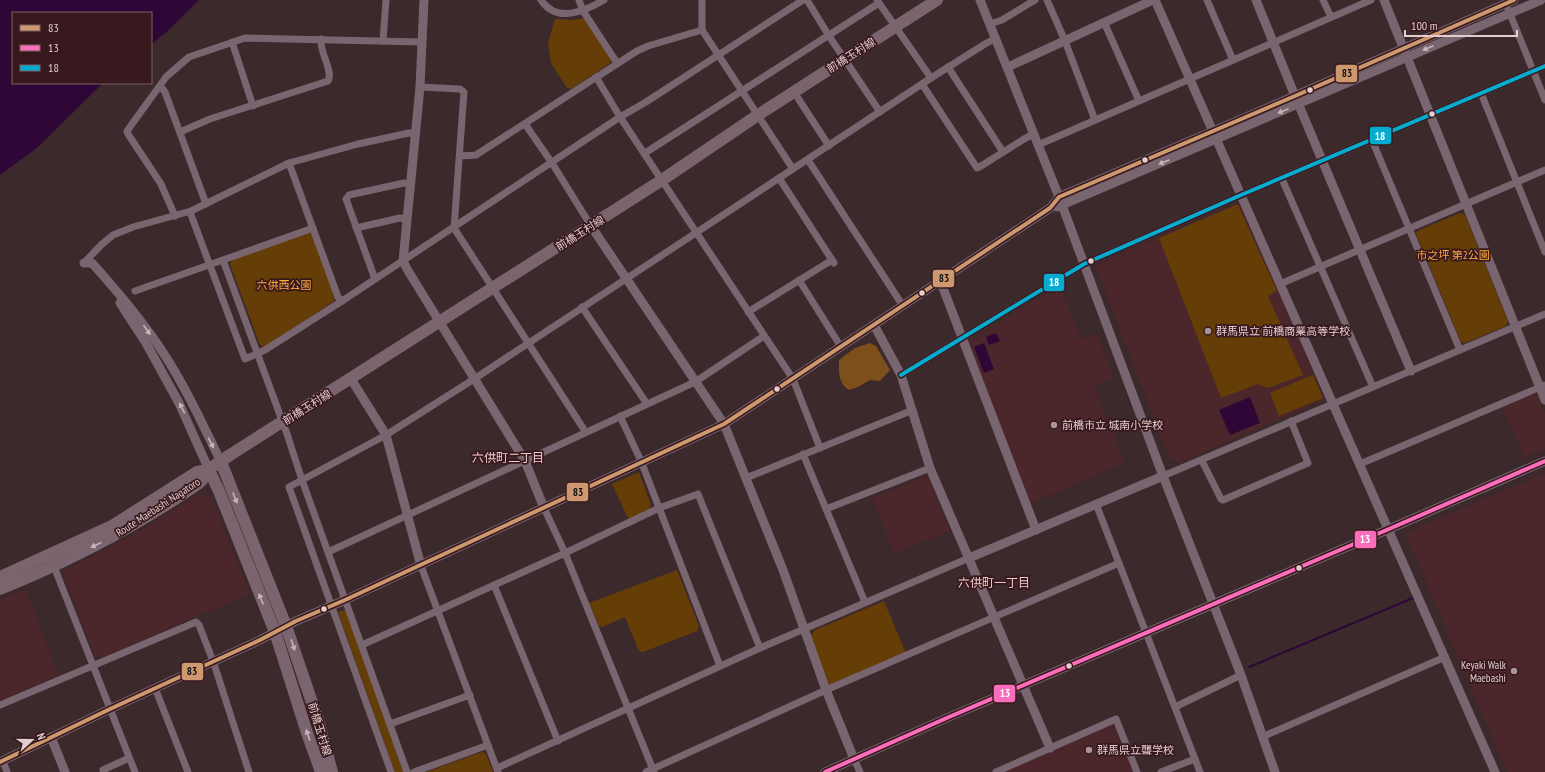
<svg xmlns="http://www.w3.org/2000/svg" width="1545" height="772" font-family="'PT Sans Narrow','Noto Sans JP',sans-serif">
<rect width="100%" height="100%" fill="#3b292c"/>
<g fill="#4b262b">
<path d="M1236,203L1241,205L1324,398L1323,401L1179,462L1170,459L1095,265Z"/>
<path d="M1060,285L1081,339L1097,333L1114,378L1094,386L1125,463L1029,504L968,345L969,341Z"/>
<path d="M1534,394L1538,396L1545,414V449L1524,458L1503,407Z"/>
<path d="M1545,473V772H1507L1407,537L1409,531Z"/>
<path d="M927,476L950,531L894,553L872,498Z"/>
<path d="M199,494L211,498L250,594L100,658L95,656L62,572L133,535Z"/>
<path d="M25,589L59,675L0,700V600Z"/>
<path d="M1112,725L1118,729L1134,772H1002Z"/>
</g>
<g fill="#653d06">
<path d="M584,18L611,60L610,63L571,89L567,88L551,63L548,42L555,19L573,20Z"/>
<path d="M1236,205H1238L1277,291L1268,296L1303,375L1268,388L1258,384L1221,398L1159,238Z"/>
<path d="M1460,213L1465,215L1508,321L1506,326L1465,343L1461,342L1416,234L1417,231Z"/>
<path d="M309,232L313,235L335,297L334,301L264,347L260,345L230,264L232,260Z"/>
<path d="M1313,375L1323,398L1279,416L1270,393Z"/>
<path d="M639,472L651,505L649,509L629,520L612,484Z"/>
<path d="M677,570L699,626L697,631L643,652L639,651L625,617L602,627L599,626L589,603Z"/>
<path d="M884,601L906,653L833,685L829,684L810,637L815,630Z"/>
<path d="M346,610L403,771V772H395L338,612Z"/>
<path d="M482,752L486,754L493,772H426Z"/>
</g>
<path fill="#7c4f1b" d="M870,343L876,346L890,370L880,381L870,380L858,387L849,390C838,383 839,372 839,360L855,348Z"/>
<g fill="#2e0737">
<path d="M0,0H199L171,28L151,45V13H13V83H103L37,148L0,175Z"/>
<path d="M996,333L1000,341L989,345L986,337Z"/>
<path d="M984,343L994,369L984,373L974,347Z"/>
<path d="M1250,397L1260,423L1230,435L1219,410Z"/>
</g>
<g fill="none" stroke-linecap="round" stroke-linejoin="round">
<path stroke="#2e0737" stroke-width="2" d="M1249,667L1413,598"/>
<g stroke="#78656f" stroke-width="7">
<path d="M541,0C557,24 585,11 604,0"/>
<path d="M579,0L583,11L617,63"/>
<path d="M807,0L829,36L880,112"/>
<path d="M877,0L931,78"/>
<path d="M1047,0L1065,41L1095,120"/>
<path d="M1207,0L1233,60"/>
<path d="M1323,0L1331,17"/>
<path d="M1508,9L1545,100"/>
<path d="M1104,22L1139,101"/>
<path d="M990,24L1002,20L1035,0"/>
<path d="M702,30L793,169"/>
<path d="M383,41L386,0"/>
<path d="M232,42L253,106"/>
<path d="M948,67L1003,152"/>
<path d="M596,77L620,117L793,379L820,448"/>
<path d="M922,84L977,168L981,166L1024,139L1034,134"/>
<path d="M161,87L165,92L206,204"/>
<path d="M420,87L460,89L464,92L454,228L583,428"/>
<path d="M794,92L829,146"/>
<path d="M1481,93L1545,252"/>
<path d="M525,124L552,163L591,226"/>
<path d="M180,132L210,119L328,81C334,72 319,51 321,39"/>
<path d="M1372,140L1460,350"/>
<path d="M1038,145L1371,0"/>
<path d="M645,153L879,3"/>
<path d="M460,156L476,155L637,51L648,46L702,30V0"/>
<path d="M808,160L903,306"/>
<path d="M289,163L338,297L342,301"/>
<path d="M779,178L834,263"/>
<path d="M1282,179L1373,387"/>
<path d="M190,212L245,359L265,350L342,301L620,117L646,102L803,0"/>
<path d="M175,216L161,184L128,134L127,131L166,77L189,57L245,38L422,42"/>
<path d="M313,228L223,260L287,434L302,480L407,772"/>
<path d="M356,228L400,218L406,219"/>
<path d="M84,263L101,245L113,235L133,227L191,211L289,163L358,144L409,133L415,134"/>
<path d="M375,279L346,199L349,195L404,183L410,184"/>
<path d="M799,280L841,347"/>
<path d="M1280,284L1545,170"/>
<path d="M135,291L223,260"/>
<path d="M582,307L647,404"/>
<path d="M748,312L832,260"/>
<path d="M901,375L1084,264L1241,195L1545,66"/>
<path d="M620,416L641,461L720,666"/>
<path d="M803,454L865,602"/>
<path d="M1202,461L1221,499L1223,500L1308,463L1291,421"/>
<path d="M1360,464L1545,385"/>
<path d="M1163,476L1545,314"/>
<path d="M746,478L913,410"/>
<path d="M1096,504L1200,772"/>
<path d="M544,508L565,553L654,772"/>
<path d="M826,509L930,468"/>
<path d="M328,552L695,382L764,336"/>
<path d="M53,564L135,772"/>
<path d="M421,566L498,772"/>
<path d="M494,585L558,741"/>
<path d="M362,645L565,553L659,508L698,494L760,648"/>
<path d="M155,688L188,772"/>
<path d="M0,705L196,622L199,625L213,661L249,772"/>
<path d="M1175,707L1241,675"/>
<path d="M390,724L470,695"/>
<path d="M1262,737L1445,657"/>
<path d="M854,759L860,772"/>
<path d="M3,761L7,772"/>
<path d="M497,768L760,648L969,558"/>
<path d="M104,772L103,770L129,758"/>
<path d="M391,772L289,487L386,435L474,379L931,78L985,44L996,38"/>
<path d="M414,772L488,745"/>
<path d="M646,772L826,690L1119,563"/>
<path d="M996,772L1116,719L1137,772"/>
<path d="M1161,772L1195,759"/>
</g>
<g stroke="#78656f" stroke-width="9">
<path d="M424,0L420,87L403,261L407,269L525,461L544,508"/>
<path d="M980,0L1059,197L1163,476L1241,675L1275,772"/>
<path d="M1155,0L1495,772"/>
<path d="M1256,0L1295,96L1411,371"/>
<path d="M1384,0L1545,400"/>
<path d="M1008,67L1153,0"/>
<path d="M1057,207L1541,0"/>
<path d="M591,226L724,424L783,570L826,690L854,759"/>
<path d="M84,263H92C118,292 143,321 164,354C186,388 203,425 221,462"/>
<path d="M939,282L943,288L1036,530"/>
<path d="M120,303L146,343L179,403L209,470"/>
<path d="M874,325L901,375L930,468L1050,748"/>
<path d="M351,379L386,435L421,566"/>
<path d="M969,558L1163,476"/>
<path d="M51,737L65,772"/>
<path d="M0,762L110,709L260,640L296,621L345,600L724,424L1050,208L1059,197L1295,96L1514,0"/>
<path d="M825,772L949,717L1389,529L1545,461"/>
</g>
<g stroke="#7c646f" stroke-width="12">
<path d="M221,462L286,626L319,723L332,772"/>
<path d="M209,470L219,491L275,632L307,733L321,772"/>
<path d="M0,577L112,526L197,472L209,470"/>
<path d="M0,589C69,561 137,526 199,483C203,480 205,475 208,471C213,465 223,460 230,455L662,180L758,115L937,0"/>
</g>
<g stroke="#37181c" stroke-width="7">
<path id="bus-1" d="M0,762L110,709L260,640L296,621L345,600L724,424L1050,208L1059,197L1295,96L1514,0"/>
</g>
<g stroke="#37181c" stroke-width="7">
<path id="bus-2" d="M825,772L949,717L1389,529L1545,461"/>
</g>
<g stroke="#37181c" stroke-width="7">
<path id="bus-3" d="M901,375L1084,264L1241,195L1545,66"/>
</g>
<use href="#bus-1" stroke="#cd976f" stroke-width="4"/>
<use href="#bus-2" stroke="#fb6dba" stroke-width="4"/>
<use href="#bus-3" stroke="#06acd0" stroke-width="4"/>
</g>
<defs><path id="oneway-solid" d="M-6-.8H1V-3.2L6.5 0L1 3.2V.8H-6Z"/></defs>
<g fill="#c8b3b7">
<use href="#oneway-solid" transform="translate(1428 48) rotate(157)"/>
<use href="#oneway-solid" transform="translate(1283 111) rotate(157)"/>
<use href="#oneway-solid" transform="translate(1164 162) rotate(157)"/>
<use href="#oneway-solid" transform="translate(147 330) rotate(54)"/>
<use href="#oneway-solid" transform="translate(182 408) rotate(-117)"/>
<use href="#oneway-solid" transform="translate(211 443) rotate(63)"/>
</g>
<g fill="#c9b3b7">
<use href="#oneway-solid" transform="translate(235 498) rotate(68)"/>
<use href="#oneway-solid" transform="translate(96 545) rotate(154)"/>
<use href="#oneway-solid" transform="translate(261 599) rotate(-112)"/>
<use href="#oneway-solid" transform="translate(293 645) rotate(72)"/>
<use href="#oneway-solid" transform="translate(308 735) rotate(-109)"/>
</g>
<g fill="#e3cdcf" stroke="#37181c" stroke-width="1.5">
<circle cx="1310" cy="90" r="3.5"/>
<circle cx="1432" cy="114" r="3.5"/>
<circle cx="1145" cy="160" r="3.5"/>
<circle cx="1091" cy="261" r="3.5"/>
<circle cx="922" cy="293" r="3.5"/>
<circle cx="777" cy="389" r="3.5"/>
<circle cx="1299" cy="568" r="3.5"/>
<circle cx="324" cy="609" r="3.5"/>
<circle cx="1069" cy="666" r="3.5"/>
</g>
<g fill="#a89496" stroke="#37181c" stroke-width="1.5">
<circle cx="1208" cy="331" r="4"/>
<circle cx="1054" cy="425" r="4"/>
<circle cx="1514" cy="671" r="4"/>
<circle cx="1089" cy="750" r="4"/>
</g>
<g text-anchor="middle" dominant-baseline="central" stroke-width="3.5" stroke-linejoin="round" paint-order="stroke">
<g font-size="11" fill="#e3cdcf" stroke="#37181c">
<text transform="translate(851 55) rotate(-32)">前橋玉村線</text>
<text transform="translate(580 233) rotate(-32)">前橋玉村線</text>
<text transform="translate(307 407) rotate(-32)">前橋玉村線</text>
<text transform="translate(158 507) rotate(-33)">Route Maebashi Nagatoro</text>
<text transform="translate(320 729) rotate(73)">前橋玉村線</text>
</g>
<g font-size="11" fill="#ffa942" stroke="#37181c">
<text x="1453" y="255">市之坪 第2公園</text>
<text x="284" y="285">六供西公園</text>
</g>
<g font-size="11" fill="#e3cdcf" stroke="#37181c" text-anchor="start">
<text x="1216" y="331">群馬県立 前橋商業高等学校</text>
<text x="1062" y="425">前橋市立 城南小学校</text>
<text x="1506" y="665" text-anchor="end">Keyaki Walk<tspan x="1506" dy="13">Maebashi</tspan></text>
<text x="1097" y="750">群馬県立聾学校</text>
</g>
<g font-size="12" fill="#f4cacd" stroke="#37181c">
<text x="508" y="457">六供町二丁目</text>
<text x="994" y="582">六供町一丁目</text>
</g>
</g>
<g stroke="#37181c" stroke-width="1.5">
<rect x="1335" y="64" width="23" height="19" rx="4" fill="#cd976f"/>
<rect x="1369" y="126" width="23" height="19" rx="4" fill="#06acd0"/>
<rect x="932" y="269" width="23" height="19" rx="4" fill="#cd976f"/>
<rect x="1043" y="273" width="22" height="19" rx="4" fill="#06acd0"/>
<rect x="566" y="482" width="23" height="20" rx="4" fill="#cd976f"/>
<rect x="1354" y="530" width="23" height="19" rx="4" fill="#fb6dba"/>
<rect x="181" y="662" width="23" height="19" rx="4" fill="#cd976f"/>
<rect x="993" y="684" width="23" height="19" rx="4" fill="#fb6dba"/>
</g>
<g font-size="11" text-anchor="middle" font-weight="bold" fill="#fff">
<text x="1380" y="140">18</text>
<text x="1054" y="286">18</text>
<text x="1365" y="543">13</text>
<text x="1005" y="697">13</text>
</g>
<g font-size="11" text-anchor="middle" font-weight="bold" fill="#111">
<text x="1347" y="77">83</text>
<text x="944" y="282">83</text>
<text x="578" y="496">83</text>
<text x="192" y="675">83</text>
</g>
<rect x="12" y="12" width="140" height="72" fill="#37181c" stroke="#7c6064"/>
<rect x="20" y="25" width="20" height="6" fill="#cd976f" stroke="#7c6064"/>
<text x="48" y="32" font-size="12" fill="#e3cdcf">83</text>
<rect x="20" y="45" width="20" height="6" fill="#fb6dba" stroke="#7c6064"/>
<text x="48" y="52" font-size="12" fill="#e3cdcf">13</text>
<rect x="20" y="65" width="20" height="6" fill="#06acd0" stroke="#7c6064"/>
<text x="48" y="72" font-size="12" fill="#e3cdcf">18</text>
<g transform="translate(32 740) rotate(69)" stroke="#37181c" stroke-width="3" paint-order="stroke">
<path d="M0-3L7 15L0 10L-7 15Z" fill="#e3cdcf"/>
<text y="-6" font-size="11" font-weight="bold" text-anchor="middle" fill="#e3cdcf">N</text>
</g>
<path d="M1405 30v6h112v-6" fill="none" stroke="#e3cdcf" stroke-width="2"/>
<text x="1411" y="30" font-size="12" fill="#e3cdcf" stroke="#37181c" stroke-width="3" paint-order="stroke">100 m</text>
</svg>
